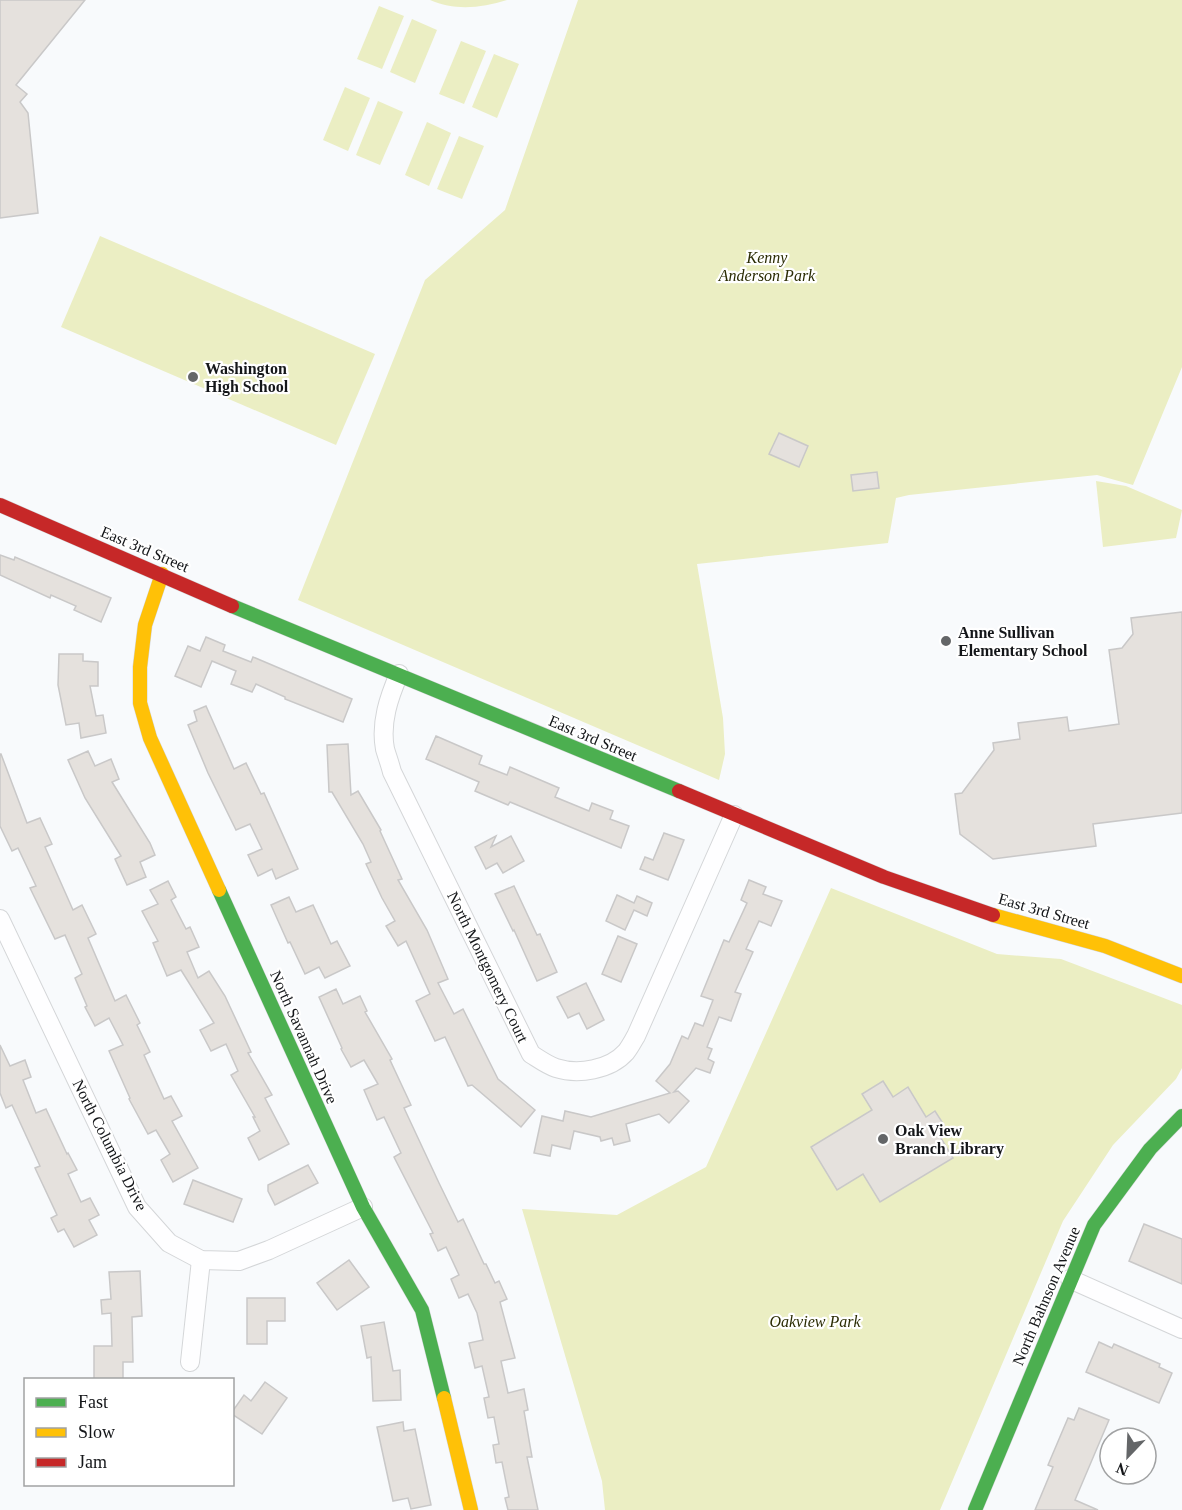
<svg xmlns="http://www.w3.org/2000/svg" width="1182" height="1510" font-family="Georgia,serif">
<rect width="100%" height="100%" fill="#f8fafc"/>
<g fill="#ebeec3">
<path d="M430,0H507C481,8 455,11 430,0Z"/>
<path d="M578,0H1182V367L1133,485L1097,475L909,495L896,498L888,543L697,564L723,718L725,754L719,780L298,600L425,280L505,210Z"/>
<path d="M379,6L404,16L382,69L357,59Z"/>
<path d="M412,19L437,30L415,83L390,72Z"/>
<path d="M461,41L486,51L464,104L439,94Z"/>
<path d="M494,54L519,64L497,118L472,107Z"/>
<path d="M345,87L370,98L348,151L323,140Z"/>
<path d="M378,101L403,112L380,165L356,155Z"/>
<path d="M427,122L451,133L429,186L405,175Z"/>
<path d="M459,136L484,146L462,199L437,189Z"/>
<path d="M100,236L375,354L336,445L61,327Z"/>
<path d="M1096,481L1126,486L1182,510L1176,538L1103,547Z"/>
<path d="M831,888L997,954L1061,959L1182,1005V1068L1176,1079L1113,1145L1063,1221L940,1510H605L602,1481L522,1209L617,1215L706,1167Z"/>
</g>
<g fill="#e5e1dd" stroke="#c9c8c8" stroke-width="1.5">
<path d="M0,0H85L16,85L27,94L20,102L28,113L38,213L0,218Z"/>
<path d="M779,433L808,446L799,467L769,454Z"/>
<path d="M877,472L879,488L853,491L851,475Z"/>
<path d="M0,555L14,560L15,557L111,598L101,622L74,610L76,606L51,595L50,598L0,575Z"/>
<path d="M1182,612V813L1093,824L1096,846L993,859L960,834L955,794L962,793L994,750L993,743L1020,739L1018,723L1067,717L1069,731L1119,724L1109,650L1122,648L1133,634L1131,618Z"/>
<path d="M206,637L225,645L223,651L251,662L253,657L352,699L343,722L285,699V697L256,684L252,692L231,684L236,671L212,661L201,687L175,676L188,646L200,651Z"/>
<path d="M59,654H83V661L98,662V686H90L96,716L103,715L106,733L81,738L79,723L66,725L58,685Z"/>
<path d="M206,706L234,769L246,763L261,794L264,793L298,869L276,879L272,869L258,876L248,855L262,849L250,824L236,830L208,773L188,725L197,721L194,711Z"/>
<path d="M436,736L482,756L479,764L507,775L510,767L559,788L555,797L589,811L592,803L613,811L610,819L629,826L621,848L510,802L508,805L475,791L479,782L426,759Z"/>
<path d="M348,744L351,795L358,791L381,830L380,831L402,879L398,880L427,930L448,979L438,983L454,1014L463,1009L498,1079L535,1110L521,1127L472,1085L468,1086L445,1037L435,1041L416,1001L430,994L406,941L398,946L386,926L395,921L382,898L366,864L371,862L363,844L332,792H329L327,745Z"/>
<path d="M88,751L95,766L111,759L119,779L112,782L150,843L155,855L140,862L146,877L127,885L115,859L121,856L85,798L68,760Z"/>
<path d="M0,754H1L27,823L40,818L52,844L45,847L73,910L82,905L96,934L88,938L115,1001L126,995L140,1023L137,1025L150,1052L144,1055L164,1099L171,1096L182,1116L172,1121L198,1168L173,1182L161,1160L170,1154L156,1130L148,1134L129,1099L130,1098L109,1051L123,1045L109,1018L95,1026L85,1007L87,1006L75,978L82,974L65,935L55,939L30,888L36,886L18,848L12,851L0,826Z"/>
<path d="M664,833L684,840L668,880L640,869L645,857L653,860Z"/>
<path d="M496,836L491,847L511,836L524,861L503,873L497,863L486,869L475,847Z"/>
<path d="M749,880L766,887L763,894L782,901L771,926L759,921L746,949L753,952L735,992L741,994L731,1021L719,1017L707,1047L712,1049L708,1059L714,1062L710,1073L696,1068L674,1092L678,1091L689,1101L669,1123L659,1114L626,1124L630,1141L614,1145L612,1138L601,1141L600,1137L574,1131L570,1149L552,1145L550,1156L534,1153L542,1116L563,1121L565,1111L591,1117L670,1093L656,1081L670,1064L682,1036L688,1039L695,1023L703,1026L713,1000L701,996L724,940L729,942L747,903L741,900Z"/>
<path d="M168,881L176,897L171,900L186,929L190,927L199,947L187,952L198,978L209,971L225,996L251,1052L248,1053L272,1095L265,1098L289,1144L259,1160L248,1138L260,1131L253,1117H255L231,1075L238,1071L226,1044L211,1051L200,1030L214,1023L181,970L167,976L153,943L158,941L142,911L158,904L150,890Z"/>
<path d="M514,886L537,935L540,934L557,972L537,981L514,930L513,931L495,894Z"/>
<path d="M617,895L634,903L637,896L652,903L647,916L634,910L625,930L606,921Z"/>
<path d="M289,897L296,912L313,905L331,944L337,941L350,966L325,978L319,967L305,974L290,942L288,943L271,905Z"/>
<path d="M618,936L637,944L621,982L602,974Z"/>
<path d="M586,983L604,1020L587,1029L579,1013L568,1018L557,997Z"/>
<path d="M336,989L343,1004L360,996L367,1011L365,1012L392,1059L390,1060L411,1105L404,1108L439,1183L458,1222L463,1219L484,1264H486L495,1283L499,1281L507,1299L500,1302L515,1358L501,1361L508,1393L524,1389L528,1410L524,1411L532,1457H527L538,1510H508L505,1498L509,1497L502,1462L496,1463L493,1445L499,1444L494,1417L488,1418L484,1398L489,1397L482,1366L475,1368L469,1343L483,1340L477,1313L468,1294L459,1298L451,1279L459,1275L446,1247L438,1251L430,1234L433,1233L394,1157L401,1153L384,1117L377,1120L364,1090L378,1084L364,1060L351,1067L341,1049L342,1048L319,997Z"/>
<path d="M0,1045L10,1066L25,1060L31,1077L23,1080L36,1113L46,1109L67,1154L68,1153L77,1170L68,1174L81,1202L90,1198L99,1215L89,1220L97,1235L74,1247L64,1229L58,1232L51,1218L57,1215L35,1168L40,1166L12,1105L6,1108L0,1093Z"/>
<path d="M883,1081L893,1097L908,1087L926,1117L935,1111L944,1125L936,1130L953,1158L880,1202L863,1174L837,1190L811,1147L872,1110L862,1094Z"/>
<path d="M308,1165L318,1183L275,1205L268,1191V1185Z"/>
<path d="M193,1180L242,1199L233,1222L184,1204Z"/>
<path d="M1144,1224L1182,1239V1284L1129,1261Z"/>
<path d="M349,1260L369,1287L337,1310L317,1283Z"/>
<path d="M140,1271L142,1316L132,1317L133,1362H123V1380H94V1346H112L111,1313L102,1314L101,1300L111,1299L109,1272Z"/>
<path d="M247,1298H285V1321H267V1344H247Z"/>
<path d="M384,1322L393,1371L400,1370L401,1400L373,1401L371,1357L367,1358L361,1326Z"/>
<path d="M1099,1342L1112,1348L1114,1344L1160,1364L1159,1367L1172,1373L1159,1403L1086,1372Z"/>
<path d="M265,1382L287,1398L262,1434L232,1414V1412L244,1395L251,1401Z"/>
<path d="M1079,1408L1109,1420L1075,1500L1098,1510H1035L1053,1467L1048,1465L1068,1418L1074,1420Z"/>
<path d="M403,1422L404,1431L415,1429L431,1505L411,1509L408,1498L393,1501L377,1427Z"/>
</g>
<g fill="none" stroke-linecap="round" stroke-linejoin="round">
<g stroke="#d4d6d8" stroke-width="20">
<g id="street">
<path d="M399,674C389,697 380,723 385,749C387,756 390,764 392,772L531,1054C539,1059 547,1065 556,1068C578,1075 610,1070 626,1052C630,1047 633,1041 636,1036L734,815"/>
<path d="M0,919L137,1207L169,1243L201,1260L239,1261L269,1250L363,1207"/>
<path d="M1070,1279L1182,1329"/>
<path d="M190,1362L201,1260"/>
</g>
</g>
<g stroke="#d4d6d8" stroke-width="15">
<g id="fast">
<path d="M232,606L679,791"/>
<path d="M219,890L363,1207L422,1310L444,1398"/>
<path d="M975,1510L1094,1225L1150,1149L1182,1116"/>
</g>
</g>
<g stroke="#d4d6d8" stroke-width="15">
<g id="slow">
<path d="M162,574L145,625L140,667V703L150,738L219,890"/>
<path d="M993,915L1105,946L1182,976"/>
<path d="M444,1398L471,1510"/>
</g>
</g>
<g stroke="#d4d6d8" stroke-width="15">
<g id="jam">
<path d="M0,505L232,606"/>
<path d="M679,791L884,877L993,915"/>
</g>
</g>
<use href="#street" stroke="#fefeff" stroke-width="18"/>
<use href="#fast" stroke="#4caf50" stroke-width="14"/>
<use href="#slow" stroke="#ffc107" stroke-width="14"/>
<use href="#jam" stroke="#c62828" stroke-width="14"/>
</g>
<g fill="#646668" stroke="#fff" stroke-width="2">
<circle cx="193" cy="377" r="6"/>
<circle cx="946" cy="641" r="6"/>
<circle cx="883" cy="1139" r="6"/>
</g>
<g text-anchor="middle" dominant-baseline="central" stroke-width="4.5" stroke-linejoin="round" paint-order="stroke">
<g font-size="16" font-style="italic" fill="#2b2c04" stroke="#fff">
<text x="767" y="257">Kenny<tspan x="767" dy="18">Anderson Park</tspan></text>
<text x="815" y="1321">Oakview Park</text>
</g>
<g font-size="16" font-weight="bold" fill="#141619" stroke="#fff" text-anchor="start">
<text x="205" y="368">Washington<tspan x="205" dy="18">High School</tspan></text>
<text x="958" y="632">Anne Sullivan<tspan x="958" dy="18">Elementary School</tspan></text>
<text x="895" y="1130">Oak View<tspan x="895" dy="18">Branch Library</tspan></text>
</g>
<g font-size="16" fill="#141619" stroke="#fff">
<text transform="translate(145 549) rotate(23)">East 3rd Street</text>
<text transform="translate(593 738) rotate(23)">East 3rd Street</text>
<text transform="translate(1044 911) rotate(16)">East 3rd Street</text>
<text transform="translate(488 967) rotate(64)">North Montgomery Court</text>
<text transform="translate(304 1037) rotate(66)">North Savannah Drive</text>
<text transform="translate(110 1145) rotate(63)">North Columbia Drive</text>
<text transform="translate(1046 1296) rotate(-67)">North Bahnson Avenue</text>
</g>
</g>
<rect x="24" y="1378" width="210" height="108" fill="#ffffff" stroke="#a1a2a3" stroke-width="1.5"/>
<rect x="36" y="1398" width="30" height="9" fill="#4caf50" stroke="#a1a2a3" stroke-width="1.5"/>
<text x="78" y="1408" font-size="18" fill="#141619">Fast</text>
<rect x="36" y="1428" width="30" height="9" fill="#ffc107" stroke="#a1a2a3" stroke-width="1.5"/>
<text x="78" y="1438" font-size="18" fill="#141619">Slow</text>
<rect x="36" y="1458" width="30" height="9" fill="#c62828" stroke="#a1a2a3" stroke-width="1.5"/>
<text x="78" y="1468" font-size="18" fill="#141619">Jam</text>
<g transform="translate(1128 1456) rotate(203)"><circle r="28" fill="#ffffff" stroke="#a1a2a3" stroke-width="1.5"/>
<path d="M0-4.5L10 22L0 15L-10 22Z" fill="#646668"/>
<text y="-9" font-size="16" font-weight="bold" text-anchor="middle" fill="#141619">N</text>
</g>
</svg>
